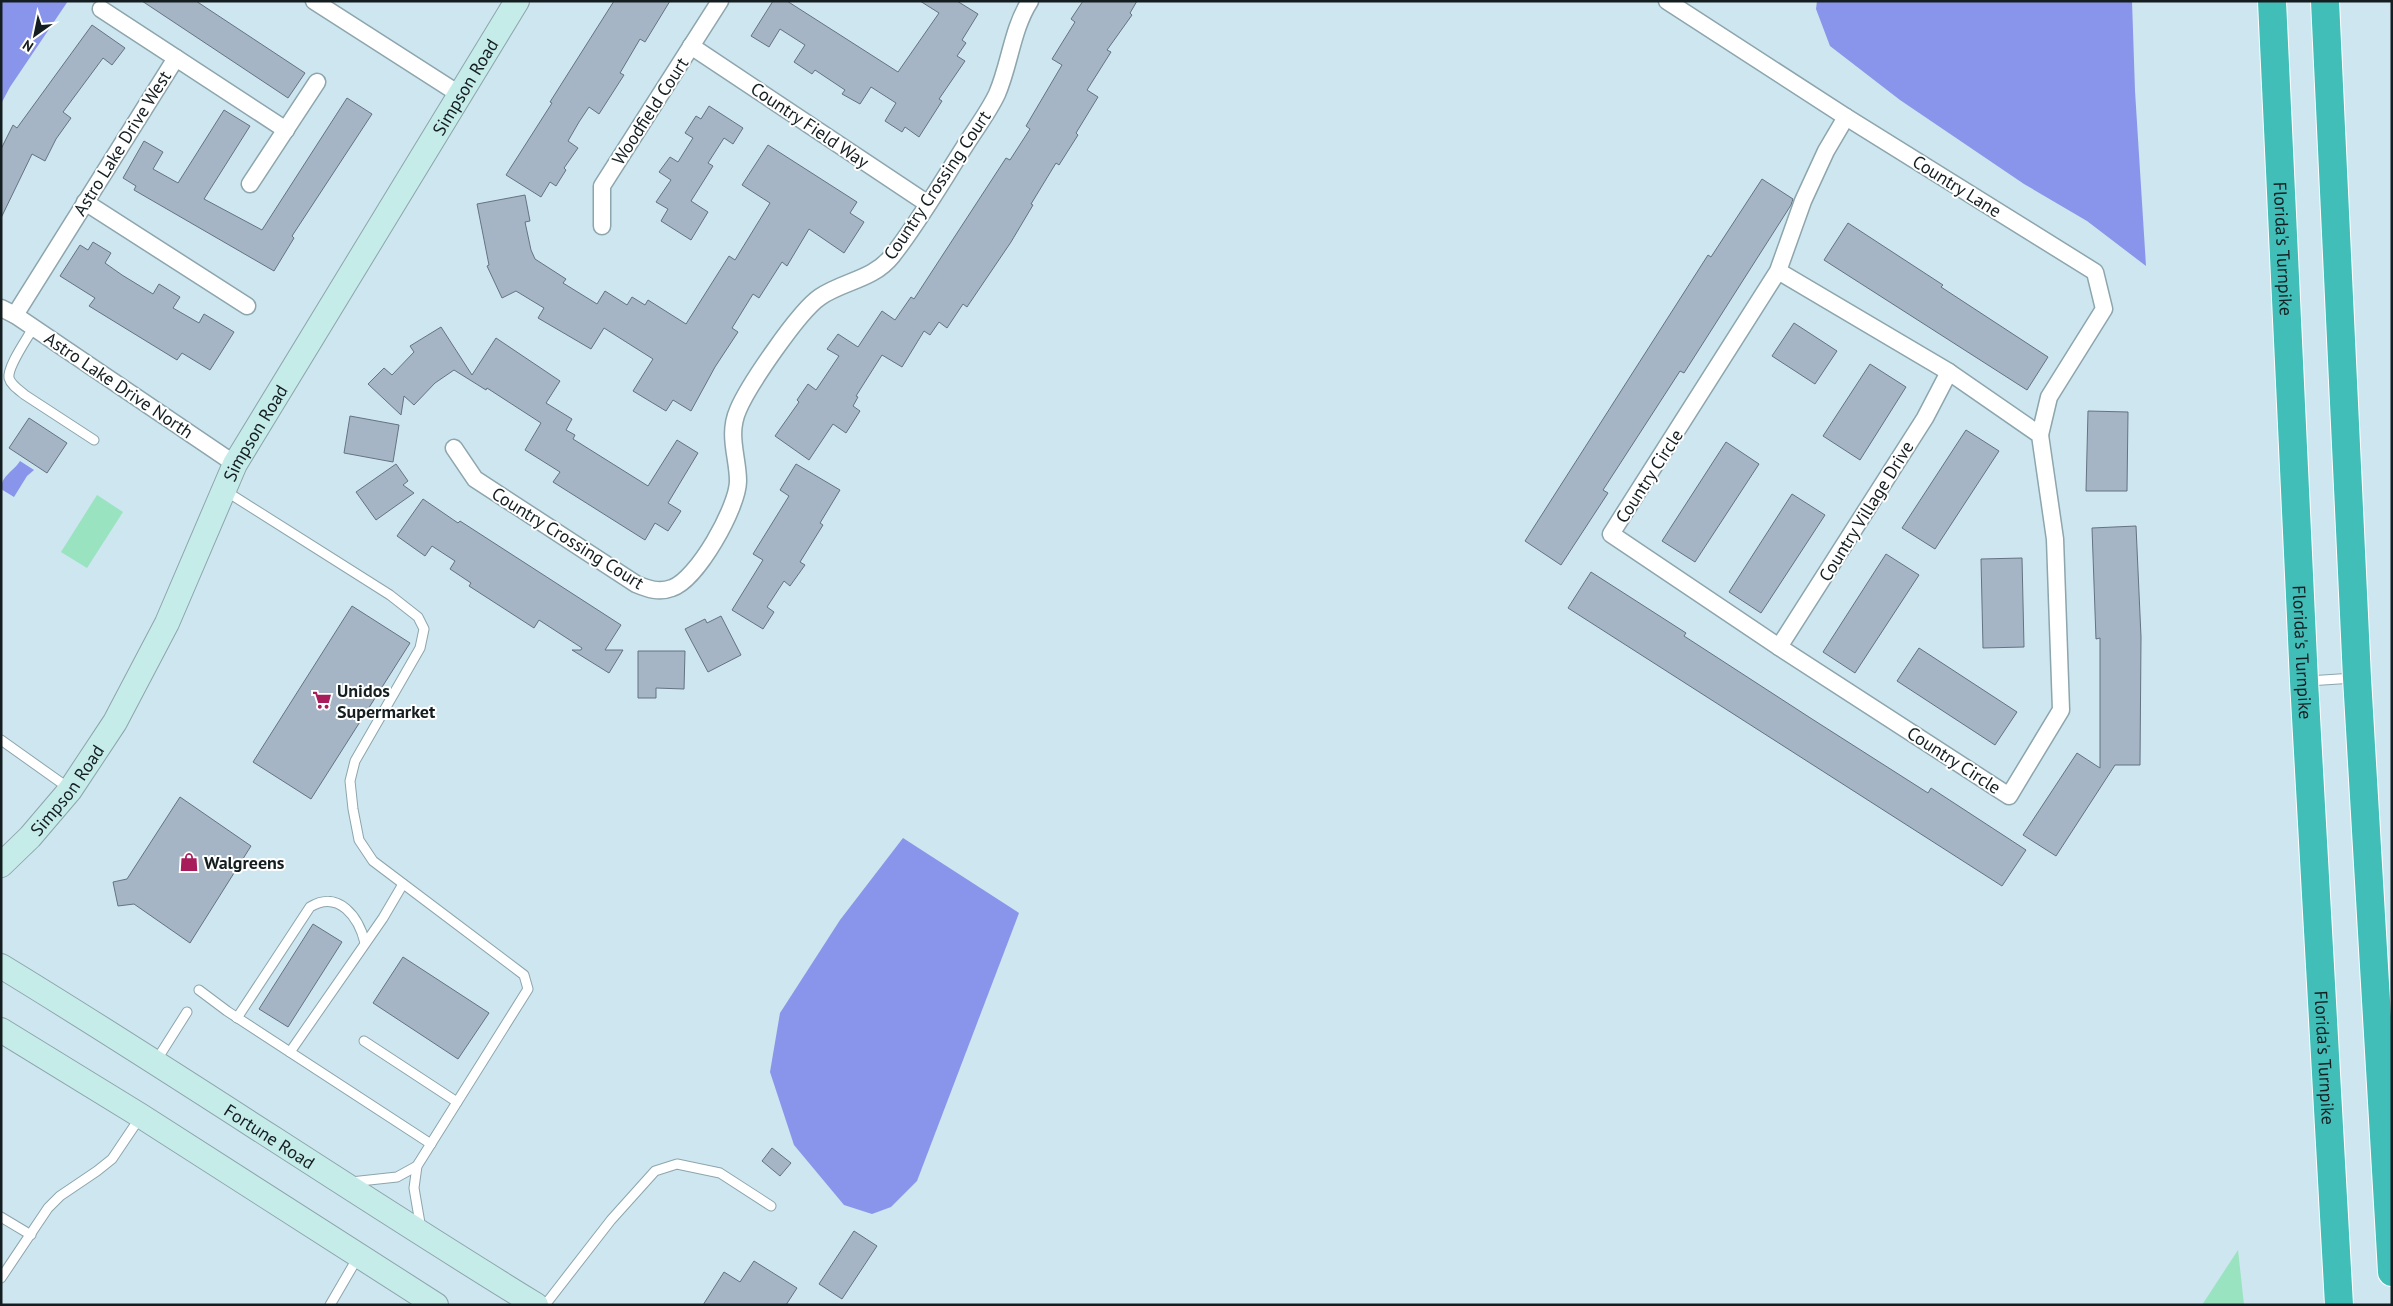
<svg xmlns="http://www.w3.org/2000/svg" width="2393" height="1306" font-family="'PT Sans',sans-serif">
<rect width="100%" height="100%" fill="#cde6ef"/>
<g fill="#9ae3c0">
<path d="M97,495L123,512L87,568L61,552Z"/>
<path d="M2238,1250L2244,1305H2202Z"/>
</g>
<g fill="#8895ea">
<path d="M1,1H68L10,87L1,104Z"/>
<path d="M1817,1H2132L2135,91L2146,266L2087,221L2024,184L1900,100L1830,46L1816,9Z"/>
<path d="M20,461L34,470L27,476L14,497L1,489C1,476 14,471 20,461Z"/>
<path d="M903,838L1019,913L917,1181L891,1207L872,1214L844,1205L794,1145L770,1072L780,1013L840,920Z"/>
</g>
<g fill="#a5b5c5" stroke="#647382">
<path d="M142,1H196L305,73L288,98Z"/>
<path d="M614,1H670L645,42L640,39L620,73L624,75L599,114L589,107L579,122L568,141L578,148L564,168L566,170L556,186L550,182L541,197L506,175L552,103L550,102Z"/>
<path d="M773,1H787L898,72L939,13L920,1H957L978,14L962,40L966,43L957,56L965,61L939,99L942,101L919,137L905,127L902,132L885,121L896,103L871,87L860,104L842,94L845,90L815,70L812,74L794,62L805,45L780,29L769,47L751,36Z"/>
<path d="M1083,1H1137L1130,13L1132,15L1107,50L1111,52L1087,90L1098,97L1076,133L1078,135L1059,165L1056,163L1031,204L1033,205L1011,242L967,307L963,304L947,328L939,322L930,335L924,331L902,367L882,355L856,396L858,397L853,406L860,411L846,433L833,424L809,460L775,436L799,402L797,400L808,384L816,390L839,356L827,349L838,334L858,347L882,311L895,320L911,297L914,299L1006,158L1010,160L1030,129L1026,126L1062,65L1052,59L1075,22L1071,19Z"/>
<path d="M92,25L125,48L112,65L103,58L63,112L71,118L56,139L45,161L32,154L1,218V149L13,125L17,128Z"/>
<path d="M347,98L372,114L292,236L294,238L274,271L134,190L136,186L123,178L144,141L163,152L153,169L178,183L224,110L250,126L204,199L262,230Z"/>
<path d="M709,106L743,128L733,144L724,138L708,163L713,166L691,201L708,212L691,240L661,221L668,209L656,202L671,180L659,172L670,157L678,162L693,138L685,133L696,116L701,119Z"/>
<path d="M768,145L857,202L850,213L864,222L844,253L809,229L787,266L782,262L759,298L753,294L732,328L738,332L715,367L691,411L673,400L666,411L633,391L653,359L604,328L591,349L538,318L544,308L516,291L502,298L487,266L489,265L477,204L525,195L530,221L525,222L531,250L535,259L566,279L563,283L597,304L605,291L627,305L632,297L645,305L648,300L686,324L729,256L735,260L770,203L742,185Z"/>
<path d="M1762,179L1793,199L1791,205L1684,373L1680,371L1603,490L1608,493L1561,565L1525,541L1708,255L1711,257Z"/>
<path d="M1848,223L1943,285L1941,287L2048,357L2027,390L1824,260Z"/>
<path d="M93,242L111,253L105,263L122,275L153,294L159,284L180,297L173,308L199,323L204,314L234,332L210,370L182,353L177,360L89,306L95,298L60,276L80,245L88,250Z"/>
<path d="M1794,323L1837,351L1815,384L1772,356Z"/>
<path d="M441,327L472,375L496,338L560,381L546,403L572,419L566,430L575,435L573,439L648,486L677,440L698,453L668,503L681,511L668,531L655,523L645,540L553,482L560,472L525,450L541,423L487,388L486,390L454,370L435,383L414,405L404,396L401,415L368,384L384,368L392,375L414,352L410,346Z"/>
<path d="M1870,364L1906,387L1860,460L1823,436Z"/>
<path d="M2088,411L2128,412L2127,491H2086Z"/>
<path d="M350,416L399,425L393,462L344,453Z"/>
<path d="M29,418L67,443L47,473L9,448Z"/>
<path d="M1966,430L1999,451L1935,549L1902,528Z"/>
<path d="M1726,442L1759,464L1695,562L1662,541Z"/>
<path d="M396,464L408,481L403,485L414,493L376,520L356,492Z"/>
<path d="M796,464L840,490L820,523L823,525L800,562L805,565L790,586L784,581L767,607L774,612L763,629L732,610L763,560L753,554L789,496L780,490Z"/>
<path d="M1792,494L1825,515L1761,613L1729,592Z"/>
<path d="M423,499L458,523L460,521L621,625L605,650H623L609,673L572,650H581L582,648L539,620L534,628L469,586L471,583L450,569L455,561L432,546L425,556L397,536Z"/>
<path d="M2136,526L2141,637L2140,765H2115L2056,856L2023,835L2077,753L2100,768V638L2096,639L2092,528Z"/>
<path d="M1886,554L1919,575L1855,673L1823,652Z"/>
<path d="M2022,558L2024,647L1983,648L1981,559Z"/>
<path d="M1591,572L1686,633L1684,636L1812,719L1928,793L1931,788L2026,850L2002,886L1568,608Z"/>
<path d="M352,606L410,643L311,799L253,762Z"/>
<path d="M721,616L741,655L708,672L685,629L705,619L707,623Z"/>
<path d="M1919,648L2017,712L1995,745L1897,681Z"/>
<path d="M638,651H685L684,689L656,688V698H638Z"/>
<path d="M180,797L251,846L190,943L134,904L118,906L113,882L127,879Z"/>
<path d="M313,924L342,942L288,1027L259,1009Z"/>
<path d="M403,957L489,1013L458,1059L373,1003Z"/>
<path d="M772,1148L791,1163L780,1176L762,1161Z"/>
<path d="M854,1231L877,1246L842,1299L819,1284Z"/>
<path d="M754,1261L797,1288L786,1305H703L724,1272L740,1282Z"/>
</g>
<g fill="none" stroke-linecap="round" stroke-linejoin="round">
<g stroke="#8da5ad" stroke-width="11">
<g id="lane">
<path d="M33,328C27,339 7,367 9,378C11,385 19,390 25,395L94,440"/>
<path d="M224,490L390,595L418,617L424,629L420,648L355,761L350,781L353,809L359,840L373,861L524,975L528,989L417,1166L414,1188L421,1229"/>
<path d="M2308,681L2354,678"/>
<path d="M1,740L70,789"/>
<path d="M199,990L227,1011L431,1144"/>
<path d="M237,1018L310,907C339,889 359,918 365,943"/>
<path d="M364,1041L457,1102"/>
<path d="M290,1052L383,918L403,884"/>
<path d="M156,1061L187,1012"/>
<path d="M351,1182L397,1177L417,1166"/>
<path d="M1,1217L31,1235"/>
<path d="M1,1278L48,1208L60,1196L97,1171L112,1159L141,1116"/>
<path d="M330,1305L358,1257"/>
<path d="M545,1305L611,1220L655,1171L677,1164L720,1173L771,1206"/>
</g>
</g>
<g stroke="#8da5ad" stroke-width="19">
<g id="street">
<path d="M314,1L459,94"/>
<path d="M1667,1L1846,117L2095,272L2104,309L2049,397L2040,435"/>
<path d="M101,9L176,58"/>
<path d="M691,46L928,204"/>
<path d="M250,184L317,82"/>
<path d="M85,202L247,306"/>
<path d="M602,226V186L720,1"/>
<path d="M1778,271L1949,372L2040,435L2055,539L2061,710L2009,796L1779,647L1611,534L1778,271L1803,201L1826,151L1846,117"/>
<path d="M1,308L15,315L235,464"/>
<path d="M15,315L176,58L286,130"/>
<path d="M454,448L475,479L636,584C648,589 659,593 672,588C697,580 738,507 738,481C738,457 727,435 738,410C748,386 799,311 820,297C843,281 873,280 892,256C918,223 940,185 963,149C974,131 988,113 997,94C1010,64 1012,29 1030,1"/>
<path d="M1779,647L1925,418L1949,372"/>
</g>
</g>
<g stroke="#8da5ad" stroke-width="26">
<g id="secondary">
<path id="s1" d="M1,865L30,837L70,790L115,722L167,623L235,464L517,1"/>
<path id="s2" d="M1,966C182,1076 356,1195 536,1305"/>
<path d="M1,1030L141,1116L436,1305"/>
</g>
</g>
<g stroke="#fff" stroke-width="30">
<g id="highway">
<path id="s3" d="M2272,1L2304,681L2339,1305"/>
<path d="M2325,1L2357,678L2392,1272"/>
</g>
</g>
<use href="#lane" stroke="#fff" stroke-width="9"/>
<use href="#street" stroke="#fff" stroke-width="16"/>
<use href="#secondary" stroke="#c6ecea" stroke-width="24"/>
<use href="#highway" stroke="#42beb9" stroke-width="28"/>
</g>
<defs>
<g id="supermarket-bare" transform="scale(1.5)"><path d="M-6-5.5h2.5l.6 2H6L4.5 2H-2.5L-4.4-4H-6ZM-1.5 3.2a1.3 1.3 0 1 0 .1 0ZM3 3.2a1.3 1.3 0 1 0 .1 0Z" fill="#a91c5c" stroke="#fff" stroke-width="2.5" paint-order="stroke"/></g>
<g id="shop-bare" transform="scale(1.5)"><path d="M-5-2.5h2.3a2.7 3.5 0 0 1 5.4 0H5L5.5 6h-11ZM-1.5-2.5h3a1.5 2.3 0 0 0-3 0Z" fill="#a91c5c" stroke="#fff" stroke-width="2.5" paint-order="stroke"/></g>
</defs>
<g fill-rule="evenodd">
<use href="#supermarket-bare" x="322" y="700"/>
<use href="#shop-bare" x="189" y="862"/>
</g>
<g text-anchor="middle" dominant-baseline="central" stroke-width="4" stroke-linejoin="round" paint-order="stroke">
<g font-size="18" fill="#141e21" stroke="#fff">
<text stroke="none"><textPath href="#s1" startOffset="910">Simpson Road</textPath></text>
<text transform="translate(650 111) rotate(-57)">Woodfield Court</text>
<text transform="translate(810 125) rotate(34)">Country Field Way</text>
<text transform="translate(122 143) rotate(-58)">Astro Lake Drive West</text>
<text transform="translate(937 185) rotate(-56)">Country Crossing Court</text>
<text transform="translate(1957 186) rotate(32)">Country Lane</text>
<text stroke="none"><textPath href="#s3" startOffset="248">Florida's Turnpike</textPath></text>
<text transform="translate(119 385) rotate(34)">Astro Lake Drive North</text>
<text stroke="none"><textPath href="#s1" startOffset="505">Simpson Road</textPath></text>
<text transform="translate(1649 476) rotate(-57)">Country Circle</text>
<text transform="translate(1866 511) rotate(-58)">Country Village Drive</text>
<text transform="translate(568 538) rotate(32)">Country Crossing Court</text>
<text stroke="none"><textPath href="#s3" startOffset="652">Florida's Turnpike</textPath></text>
<text transform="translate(1954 760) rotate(33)">Country Circle</text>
<text stroke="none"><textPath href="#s1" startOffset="100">Simpson Road</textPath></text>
<text stroke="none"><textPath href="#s3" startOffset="1058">Florida's Turnpike</textPath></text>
<text stroke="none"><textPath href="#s2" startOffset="318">Fortune Road</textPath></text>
</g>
<g font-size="18" font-weight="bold" fill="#141e21" stroke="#fff" text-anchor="start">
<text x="337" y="690">Unidos<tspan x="337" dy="21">Supermarket</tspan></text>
<text x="204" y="862">Walgreens</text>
</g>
</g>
<rect width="2393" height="1306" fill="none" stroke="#141e21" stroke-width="5"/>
<g transform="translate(35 35) rotate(213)" stroke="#ffffff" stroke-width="4" paint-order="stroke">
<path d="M0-4L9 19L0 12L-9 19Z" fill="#141e21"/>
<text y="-8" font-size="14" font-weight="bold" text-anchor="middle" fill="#141e21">N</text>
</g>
</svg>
